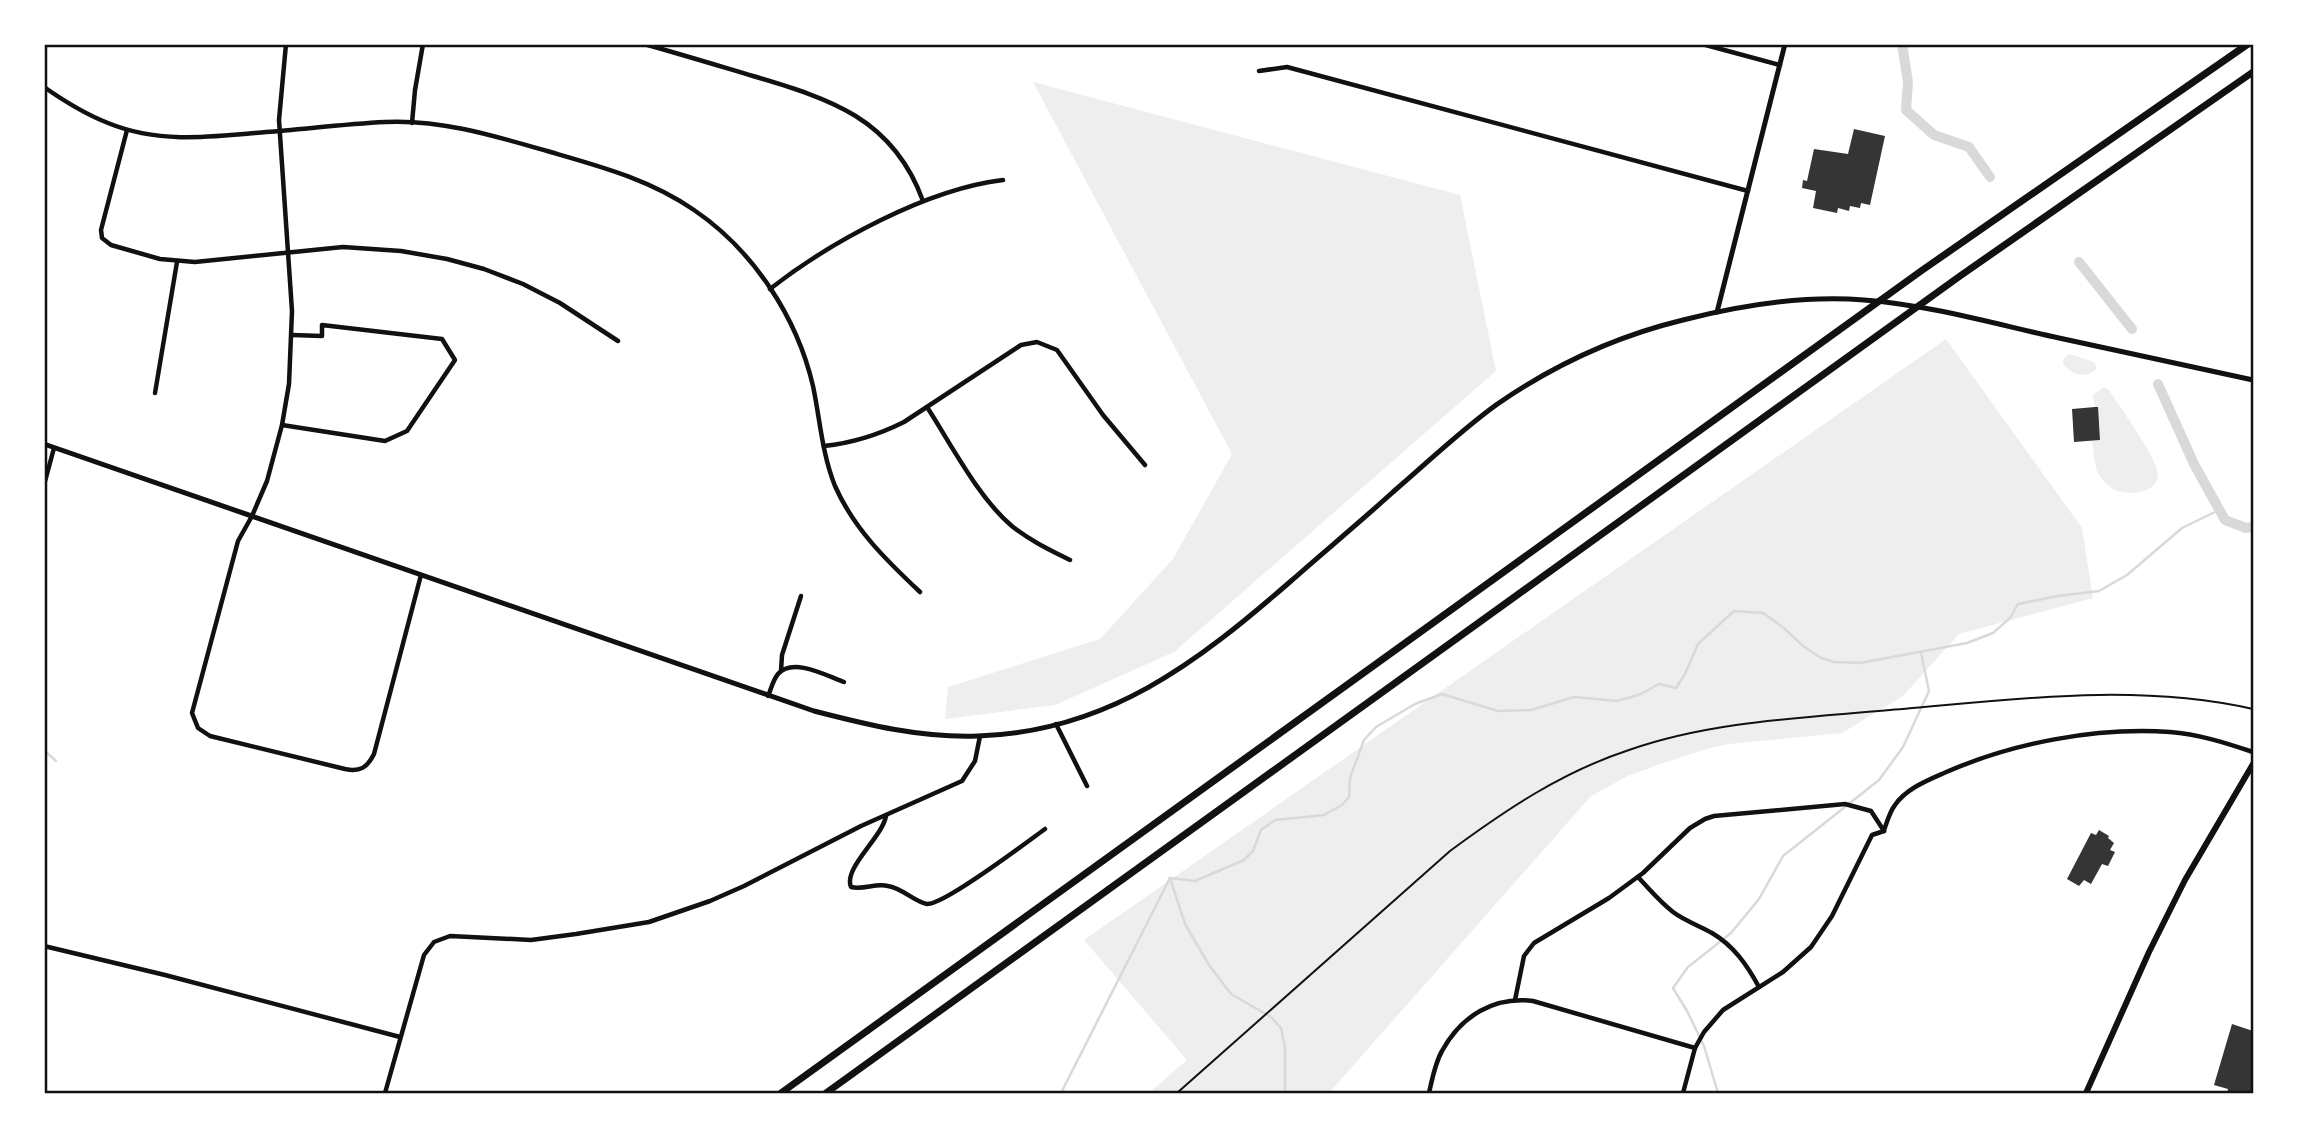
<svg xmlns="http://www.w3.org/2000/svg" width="2297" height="1137" font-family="Merriweather,serif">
<rect width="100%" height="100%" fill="#fff"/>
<g fill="#eee">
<path d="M1033,82L1460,195L1496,371L1174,652L1055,705L945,719L948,687L1100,639L1173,559L1232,454Z"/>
<path d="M1946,339L2082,528L2093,598L1959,634L1903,696L1842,733L1729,744L1710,748L1660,764L1628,776L1591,796L1329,1093H1221L1212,1091L1210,1093H1149L1187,1060L1084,940Z"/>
<path d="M2069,354L2094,362L2097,368C2087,380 2070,375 2063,363L2064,358Z"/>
<path d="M2104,387L2109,390C2119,406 2158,459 2158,475C2157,493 2131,495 2118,491C2111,489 2101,479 2098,473C2094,464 2094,450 2092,441L2100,440L2093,395Z"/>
</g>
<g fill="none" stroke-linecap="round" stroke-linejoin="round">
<g stroke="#d9d9d9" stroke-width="2.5">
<path d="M44,750L56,761"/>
<path d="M1170,878L1195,881L1244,860L1253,851L1261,830L1275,820L1324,815L1342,805L1349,797L1350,778L1364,740L1376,727L1415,704L1442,694L1498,711L1531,710L1574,697L1617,701L1641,694L1659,684L1676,688L1685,674L1698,644L1734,611L1763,613L1784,628L1803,646L1821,658L1834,662L1860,663L1967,643L1993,633L2010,618L2018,604L2058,596L2099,591L2127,575L2182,528L2217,511"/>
<path d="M1170,878L1185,924L1209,965L1231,994L1271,1017L1281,1028L1285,1048V1093"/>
<path d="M1061,1093L1170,878"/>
<path d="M1718,1093L1704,1046L1687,1011L1673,988L1688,967L1731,933L1759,899L1783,856L1879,780L1903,747L1929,691L1921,652"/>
</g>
<g stroke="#d9d9d9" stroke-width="10">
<path d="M1902,44L1908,82L1906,110L1934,135L1969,147L1990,177"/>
<path d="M2079,262L2132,329"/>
<path d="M2158,384L2194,464L2225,520L2246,528L2253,527"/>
</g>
</g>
<g fill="#353535">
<path d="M1854,129L1885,136L1870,205L1861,203L1860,208L1850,206L1849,211L1838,208L1837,213L1813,208L1816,191L1802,188L1803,180L1807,181L1814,149L1848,154Z"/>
<path d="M2095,407H2098L2100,440L2074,442L2072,409Z"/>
<path d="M2099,830L2109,836L2108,838L2114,843L2110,850L2115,852L2108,866L2102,864L2091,884L2084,880L2079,886L2067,879L2091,833L2096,835Z"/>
<path d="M2232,1024L2253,1031V1093H2227L2228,1089L2214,1085Z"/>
</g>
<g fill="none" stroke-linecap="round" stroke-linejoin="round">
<path stroke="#111" stroke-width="2" d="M1177,1093L1450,851C1507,809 1562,772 1629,750C1712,721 1803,718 1890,710C2010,700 2133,682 2253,709"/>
<g stroke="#111" stroke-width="4.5">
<path d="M286,44L279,120L292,311L289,384L282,425L267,481L252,516L238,541L192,713L198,728L210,736L345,769C360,772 367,768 374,754L421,575"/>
<path d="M644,44C680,54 716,65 753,76C830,99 893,118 923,201"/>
<path d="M1702,44L1780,65"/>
<path d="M1259,71L1287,67L1748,191"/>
<path d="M44,87C64,101 85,114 108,123C159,144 212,137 266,132C305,129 345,124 385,122C439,119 495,136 547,151C599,166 649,179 694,210C753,250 797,317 813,386C820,419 822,454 835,486C854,529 886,560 920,592"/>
<path d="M412,123L415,90L423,44"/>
<path d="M127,130L101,230L102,238L111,245L160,259L195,262L343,247L401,251L447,259L484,269L523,284L560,303L618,341"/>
<path d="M770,289C830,242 927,189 1003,180"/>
<path d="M155,393L177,262"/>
<path d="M927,407C951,444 979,499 1013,527C1031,541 1050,550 1070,560"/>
<path d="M282,425L385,441L407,431L455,360L442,339L322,325V336L292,335"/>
<path d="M824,446C853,443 878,435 904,422L1021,345L1037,342L1057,350L1103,415L1145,465"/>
<path d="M44,485L54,448"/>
<path d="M781,671L782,655L801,596"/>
<path d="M768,696C771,689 773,680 778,674C793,657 827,676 844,682"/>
<path d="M1056,724L1087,786"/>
<path d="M886,816C882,838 843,868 851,887C864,890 875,883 888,886C902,888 915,902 927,904C944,905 1027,842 1045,829"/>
<path d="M1884,830C1887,822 1890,811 1895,805C1906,789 1926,781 1944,773C2012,743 2095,727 2170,732C2198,734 2226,743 2253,752"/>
<path d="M1638,877C1649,889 1660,902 1673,912C1685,921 1700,926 1712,933C1734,946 1747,965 1759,987"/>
<path d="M44,946L165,975L400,1037"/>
<path d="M1515,1000L1524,956L1534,943L1609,898L1643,873L1690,828L1705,819L1714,816L1845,804L1871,811L1884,831"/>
<path d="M385,1093L424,955L434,942L450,936L531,940L576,934L649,922L710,901L744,886L861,826L962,781L975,761L980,736"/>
<path d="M1429,1093C1432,1080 1435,1063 1442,1051C1461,1016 1494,996 1533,1001L1695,1048"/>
<path d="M1683,1093L1695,1048L1704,1032L1723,1010L1783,972L1811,947L1832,916L1872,835L1884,831"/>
</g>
<path stroke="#111" stroke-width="5" d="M1717,312L1785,44"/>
<path stroke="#111" stroke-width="5" d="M44,444L814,711C868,725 921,738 978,736C1108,732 1198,662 1291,581C1325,551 1360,522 1393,492C1427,463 1460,431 1496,405C1552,366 1617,336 1683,320C1742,305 1804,295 1864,300C1930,305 1995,324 2059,338C2124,352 2189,366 2253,380"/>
<path stroke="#111" stroke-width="6" d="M2086,1093L2149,952L2185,880L2253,764"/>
<g stroke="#111" stroke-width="7">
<path d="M781,1093L1921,271L2248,44"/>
<path d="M826,1093L1960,276L2253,72"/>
</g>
</g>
<rect width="2297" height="1137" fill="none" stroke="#ffffff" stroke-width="91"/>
<rect x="46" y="46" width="2206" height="1046" fill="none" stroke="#111" stroke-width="2.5"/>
</svg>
